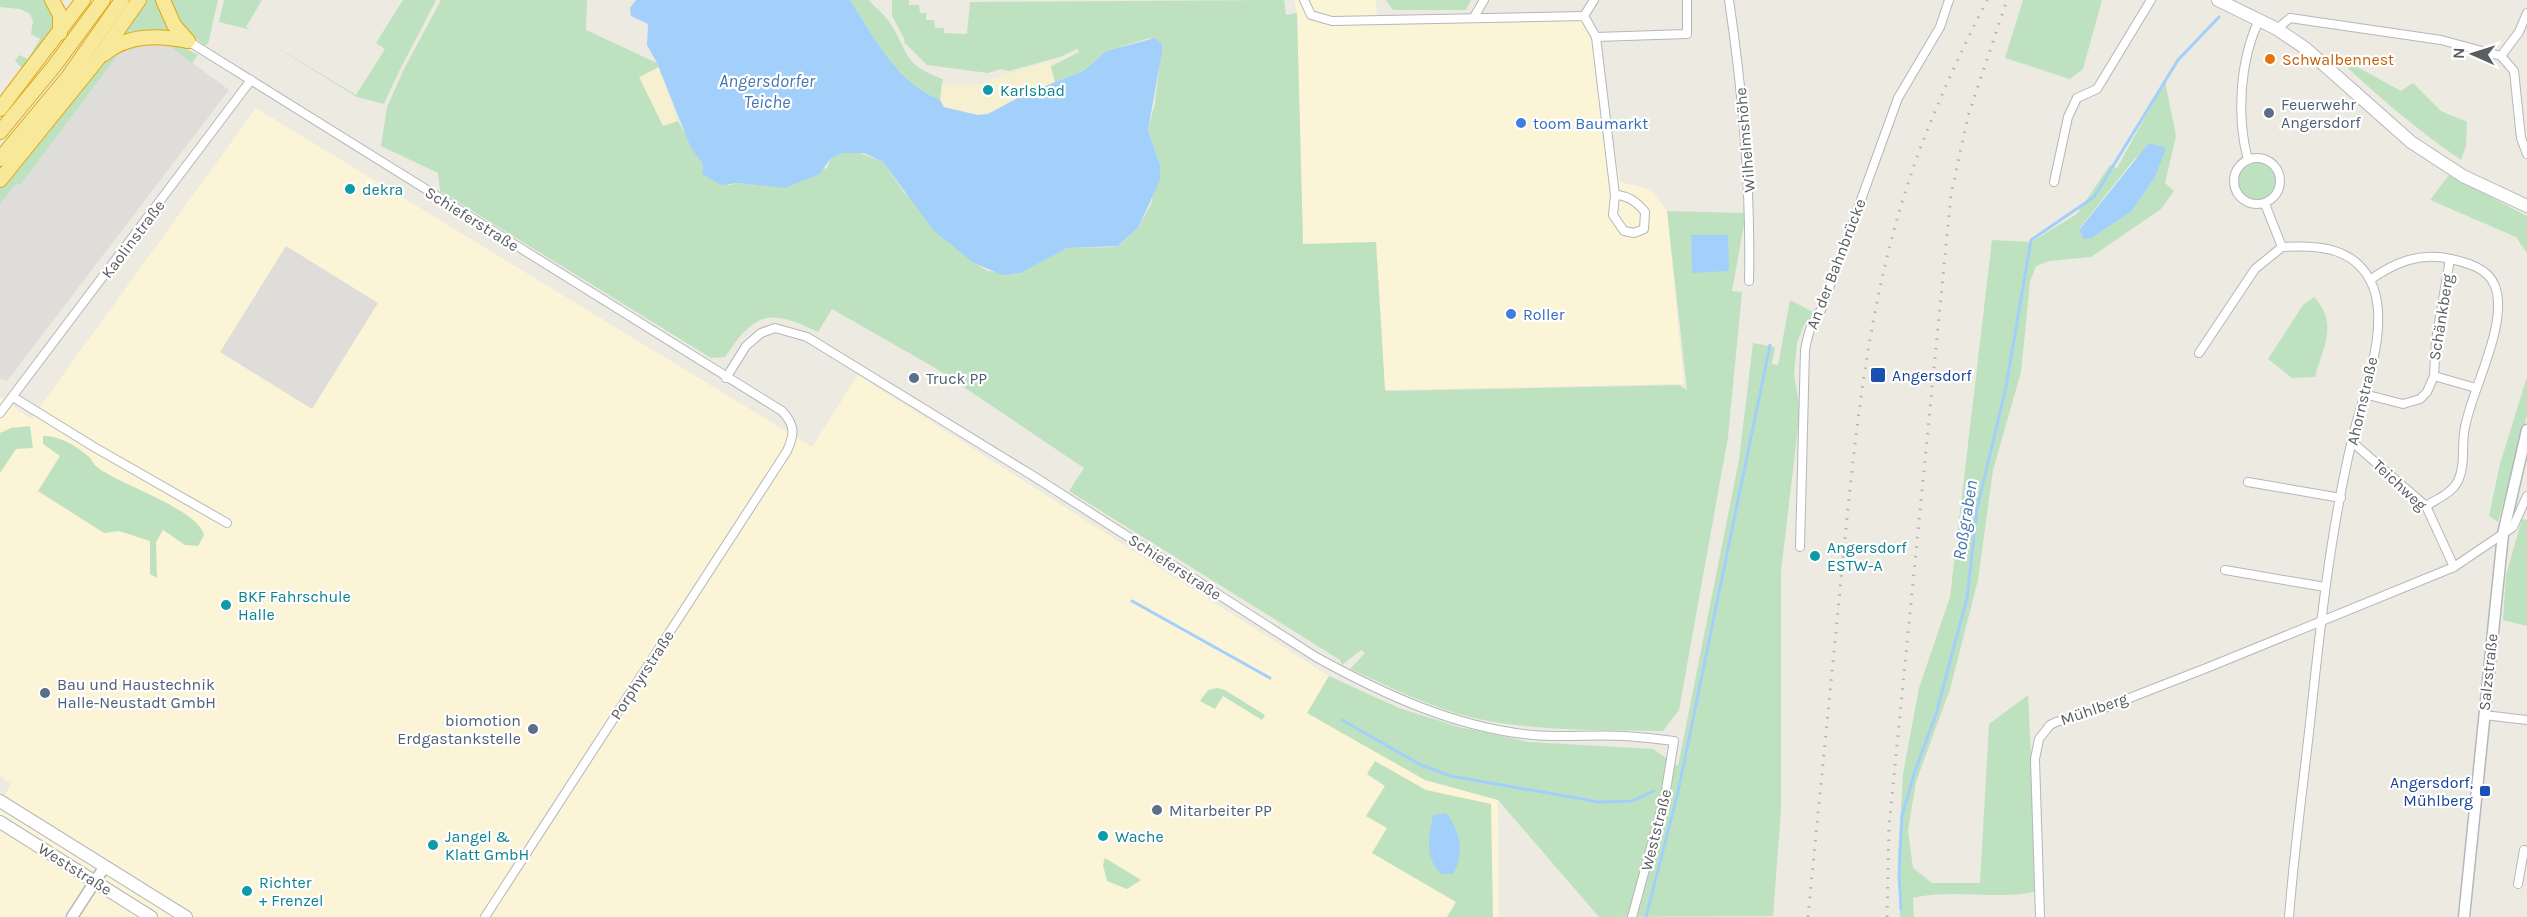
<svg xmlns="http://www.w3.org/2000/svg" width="2527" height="917" font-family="Karla,sans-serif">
<rect width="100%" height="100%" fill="#eceae1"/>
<g fill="#fbf4d6">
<path d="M1294,0H1376L1377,19L1584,16L1596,37L1620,182L1650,189L1667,211L1684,384L1385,390L1376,242L1303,244L1297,13Z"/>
<path d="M256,108L812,447L858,375L1329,676L1307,713L1425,780L1498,800L1499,917H0V803L11,784L0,776V397L31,419Z"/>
</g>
<g fill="#dfddd9">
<path d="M153,43H166L229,90L7,381L0,378V199L15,180L21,184L120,52Z"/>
<path d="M286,246L378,303L312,409L220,352Z"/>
</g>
<g fill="#bee2c0" fill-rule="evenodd">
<path d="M0,0H45L53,11L55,30L25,71L15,61L19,55L28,59L40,39L31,34L33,21L30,14L20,9L0,7Z"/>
<path d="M142,0H158L177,35L115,42Z"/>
<path d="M166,0H218L208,44L204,45L181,27Z"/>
<path d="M224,0H262L246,27L251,30L219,22Z"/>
<path d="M403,0H436C419,35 399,68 384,104L357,97L258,36L356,95L385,49L376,43Z"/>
<path d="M441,0H587L586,30L657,63L678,121L703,164L702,172L730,185L738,183L770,186L827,168L830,159L842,153H860L883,162L904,192L974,263L988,271L1013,274L1021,273L1067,248L1113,247L1121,244L1138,228L1151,204L1160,165L1148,130L1155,103L1162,44L1150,38L1106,51L1085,70L1055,82L1050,67L1079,52L1077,49L1060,57L1009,71L1001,69L988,73L927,65L904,42L905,40L892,16V0H909V5H919L920,13H926V20H934L935,28H944V33L967,34L970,2L1284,0L1286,15L1297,13L1303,244L1376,242L1385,390L1387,391L1679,385L1687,390L1667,211L1746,213L1732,291L1742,292L1728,437L1679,710L1663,731C1599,730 1537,732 1474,718C1431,708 1390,687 1350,669L1365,653L1361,650L1342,665L1340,660L1069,491L1084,468L937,369L832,309L818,332C769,308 755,312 725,357L711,358L440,191L438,173L381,146L387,107L404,69Z"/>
<path d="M850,0H869C874,7 883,13 888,20C910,52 901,64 943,79L940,100C896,82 875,38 850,0Z"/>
<path d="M1386,0H1471L1466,10H1393Z"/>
<path d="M2023,0H2102L2083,69L2070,79L2005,58Z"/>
<path d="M155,40L173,42L198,55L192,63L166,43H153L120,52L21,184H16L0,204V188L103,61L127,45Z"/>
<path d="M2332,53L2401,91L2413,83L2441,111L2467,122L2466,146L2461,160C2414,128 2373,92 2332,53Z"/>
<path d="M2165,81L2176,136L2165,183L2174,191L2161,209L2091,257L2049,261L2036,266L2030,282L2021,372L1993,470L1978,580L1950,689L1916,782L1908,830L1913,868L1932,883H1980L1989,724L2028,695L2038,891C1997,901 1954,888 1913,898L1914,917H1900L1898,857L1903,774L1919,688L1950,597L1992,240L2031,242L2077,214L2110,165L2117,168ZM2136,157L2155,177L2132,211L2092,238L2079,229Z"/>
<circle cx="2257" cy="181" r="19"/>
<path d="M2449,175L2527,216V253L2516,237L2430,200Z"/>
<path d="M2314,297C2339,324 2323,346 2315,377L2292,378L2268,359L2303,305Z"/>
<path d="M1790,300L1813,312L1803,327L1797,343L1794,374L1800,410L1781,572V810L1773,916L1599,917L1498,800L1425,780L1307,713L1329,676L1399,708L1459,727L1529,742L1653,749L1678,766L1739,460L1753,343L1775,347L1772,364L1778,365Z"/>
<path d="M2527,377V415L2498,522L2489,516L2500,464Z"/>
<path d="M30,426L33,448L16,449L0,473V433L11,428Z"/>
<path d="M43,436C58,435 77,446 88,456C92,459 93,464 97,467C118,484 198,509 204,535L198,546L185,545L163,530L156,542L157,578L150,574V541L119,531L104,533L38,491L60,456L43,444Z"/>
<path d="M2522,519L2527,520V626L2503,620L2506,575Z"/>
<path d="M1217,688L1225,690L1265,715L1262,720L1223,696L1215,709L1200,701L1208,690Z"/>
<path d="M1375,761L1426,790L1491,804L1493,917H1447L1456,902L1372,853L1387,828L1366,816L1385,786L1367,774Z"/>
<path d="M1105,858L1141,880L1127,889L1107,881L1103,865Z"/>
</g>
<g fill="#f7f0d0">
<path d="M1049,61L1055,82L983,115L944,107L940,100L942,84H978Z"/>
<path d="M659,67L678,121L663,126L639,77Z"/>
</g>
<g fill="#a3d0fa">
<path d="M636,0H850C875,38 896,82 940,100L944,107L977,115L988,114L1021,96L1085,70L1106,51L1155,38L1162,44V52L1148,130L1160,165V180L1138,228L1118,246L1067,248L1021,273L1002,275L974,263L934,231L883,162L864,153H842L830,159L820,174L785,188L738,183L721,185L702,174L703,164L691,148L657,63L647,45L648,24L631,16L630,8Z"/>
<path d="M2149,143L2166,148L2155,177L2132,211L2092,238L2084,239L2079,230Z"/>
<path d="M1691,235H1728L1729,271L1692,273Z"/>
<path d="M1446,813C1460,829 1465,855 1453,874H1441C1425,858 1428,837 1433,815Z"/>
</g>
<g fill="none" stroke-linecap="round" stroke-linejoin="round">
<g stroke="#a3d0fa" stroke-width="3">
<path d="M1132,601L1270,678"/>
<path d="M1342,720L1421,765L1451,776L1599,802L1632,801L1654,791"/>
<path d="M1901,909L1899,875L1902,816L1915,771L1936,714L1967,598L1977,509L2006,387L2031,240L2094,197L2178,60L2219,17"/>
<path d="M1646,917L1678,792L1770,345"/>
</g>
<g stroke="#b4b7bb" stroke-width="10">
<g id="minor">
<path d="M1304,0L1311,15L1332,21L1584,16L1596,37L1615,195L1613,215L1624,231L1634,233L1644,229L1645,212C1637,202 1628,195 1615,195"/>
<path d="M1729,0C1743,94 1751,186 1749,281"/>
<path d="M1584,16L1594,0"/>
<path d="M1474,17L1484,0"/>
<path d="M2277,29L2290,18L2441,40L2501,56L2514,71L2521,138L2527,154"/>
<path d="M1596,37L1687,34V0"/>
<path d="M188,41L782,411C795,425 795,434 787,451L485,917"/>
<path d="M2501,56L2519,32L2527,13"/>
<circle cx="2257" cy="181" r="23"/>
<path d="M2248,160C2236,116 2240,60 2259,20"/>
<path d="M2054,182L2068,117L2077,98L2097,89L2151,0"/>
<path d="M2265,204L2282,247"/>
<path d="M2282,247C2315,245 2352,246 2370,280C2393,322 2362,397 2352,440C2330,533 2320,628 2310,723C2303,787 2294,852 2289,917"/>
<path d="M2370,280C2395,262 2420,252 2451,259C2468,263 2488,268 2495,286C2509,323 2472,389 2465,427C2461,445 2466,464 2458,481C2452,493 2437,499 2426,506"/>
<path d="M2199,353L2255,269L2282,247"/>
<path d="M2434,376L2476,388"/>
<path d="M726,378L746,346L761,333L775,328L807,337L1038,479L1316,657C1383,694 1456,728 1533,735C1563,738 1594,734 1624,736C1641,737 1658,739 1674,741L1665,796L1632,917"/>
<path d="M2364,394L2403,404L2420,399L2427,392L2434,376L2436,340L2450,259"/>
<path d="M13,397L94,447L227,523"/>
<path d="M0,413L251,80"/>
<path d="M2352,442L2426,506L2454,567"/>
<path d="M2248,482L2341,498"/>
<path d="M1800,547L1805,350C1808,334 1811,322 1821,310L1898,98L1940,27L1949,0"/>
<path d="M2225,570L2325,587"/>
<path d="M2484,715L2527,720"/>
<path d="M2518,884L2524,850L2527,851"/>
<path d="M2040,917L2035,759L2039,739L2050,725L2056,722L2104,708L2209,667L2454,567L2513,527L2527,496"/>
</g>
</g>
<g stroke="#b4b7bb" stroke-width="13">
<g id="tertiary">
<path d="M72,917L105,866"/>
<path d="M2464,917L2503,534L2527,430"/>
</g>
</g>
<g stroke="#b5b7bd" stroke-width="14">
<g id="secondary">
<path d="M2218,0L2277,29L2305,48L2411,142L2463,176L2527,206"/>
<path d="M0,801L186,917"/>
<path d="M0,822L151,917"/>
</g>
</g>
<g stroke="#e0a80d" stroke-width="16">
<g id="trunk">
<path d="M52,0L60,15V33"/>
<path d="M163,0L174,25L188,41"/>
<path d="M104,54C128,34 159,35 188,41"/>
<path d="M0,109L83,0"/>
<path d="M0,132L55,65L103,0"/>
<path d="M0,159L68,77L122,0"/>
<path d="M0,180L97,60L139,0"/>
</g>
</g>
<use href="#minor" stroke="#fff" stroke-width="8"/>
<use href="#tertiary" stroke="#fff" stroke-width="10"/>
<use href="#secondary" stroke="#fff" stroke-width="12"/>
<use href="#trunk" stroke="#f8e89a" stroke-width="14"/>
<g stroke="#b2b3b3" stroke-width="3" stroke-dasharray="1.5 8" stroke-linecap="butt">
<path d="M1808,917C1819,801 1831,685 1842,568C1854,447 1865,327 1900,209C1921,137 1953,67 1987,0"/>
<path d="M1887,917L1889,827L1951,195L1968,116L2007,0"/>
</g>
</g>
<circle fill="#e8710a" stroke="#fff" stroke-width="2" cx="2270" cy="59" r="6"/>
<g fill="#0f9aa8" stroke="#fff" stroke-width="2">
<circle cx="988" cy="90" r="6"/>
<circle cx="350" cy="189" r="6"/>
<circle cx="1815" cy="556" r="6"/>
<circle cx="226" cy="605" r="6"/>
<circle cx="1103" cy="836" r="6"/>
<circle cx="433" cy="845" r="6"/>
<circle cx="247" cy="891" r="6"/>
</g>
<g fill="#5c6f8a" stroke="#fff" stroke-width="2">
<circle cx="2269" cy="113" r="6"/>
<circle cx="914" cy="378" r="6"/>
<circle cx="45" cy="693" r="6"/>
<circle cx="533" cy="729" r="6"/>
<circle cx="1157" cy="810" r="6"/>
</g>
<g fill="#3f7fe0" stroke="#fff" stroke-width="2">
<circle cx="1521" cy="123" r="6"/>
<circle cx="1511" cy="314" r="6"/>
</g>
<g fill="#1a4fb4" stroke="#fff" stroke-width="2">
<rect x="1870" y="367" width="16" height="16" rx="3"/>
<rect x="2479" y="785" width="12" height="12" rx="3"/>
</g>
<g text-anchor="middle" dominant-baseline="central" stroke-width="4.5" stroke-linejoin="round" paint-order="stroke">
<g font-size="16" fill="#c56008" stroke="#fff" text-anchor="start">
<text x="2282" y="59">Schwalbennest</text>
</g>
<g font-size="16" fill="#0d838f" stroke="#fff" text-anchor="start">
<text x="1000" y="90">Karlsbad</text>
<text x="362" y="189">dekra</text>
<text x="1827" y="547">Angersdorf<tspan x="1827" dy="18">ESTW-A</tspan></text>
<text x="238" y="596">BKF Fahrschule<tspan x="238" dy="18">Halle</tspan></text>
<text x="445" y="836">Jangel &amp;<tspan x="445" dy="18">Klatt GmbH</tspan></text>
<text x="1115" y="836">Wache</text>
<text x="259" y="882">Richter<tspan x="259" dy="18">+ Frenzel</tspan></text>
</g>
<g font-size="16" fill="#4e5e75" stroke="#fff" text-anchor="start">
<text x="2281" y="104">Feuerwehr<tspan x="2281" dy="18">Angersdorf</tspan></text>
<text x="926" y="378">Truck PP</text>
<text x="57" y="684">Bau und Haustechnik<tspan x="57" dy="18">Halle-Neustadt GmbH</tspan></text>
<text x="521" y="720" text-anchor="end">biomotion<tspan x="521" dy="18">Erdgastankstelle</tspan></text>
<text x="1169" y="810">Mitarbeiter PP</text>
</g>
<g font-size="16" fill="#366cbe" stroke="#fff" text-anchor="start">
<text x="1533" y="123">toom Baumarkt</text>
<text x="1523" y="314">Roller</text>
</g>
<g font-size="16" fill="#5a5d61" stroke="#fff">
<text transform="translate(1745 140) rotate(-95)">Wilhelmshöhe</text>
<text transform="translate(472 219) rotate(32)">Schieferstraße</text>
<text transform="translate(133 239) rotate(-53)">Kaolinstraße</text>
<text transform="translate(1836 264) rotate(-69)">An der Bahnbrücke</text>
<text transform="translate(2441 317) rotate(-81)">Schänkberg</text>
<text transform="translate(2362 401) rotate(-77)">Ahornstraße</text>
<text transform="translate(2400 485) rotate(43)">Teichweg</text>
<text transform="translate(1175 567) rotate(33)">Schieferstraße</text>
<text transform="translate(2488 672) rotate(-84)">Salzstraße</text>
<text transform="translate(642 675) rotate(-57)">Porphyrstraße</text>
<text transform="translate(2094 709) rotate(-19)">Mühlberg</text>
<text transform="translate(1656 830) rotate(-76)">Weststraße</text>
<text transform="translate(75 869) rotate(32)">Weststraße</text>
</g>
<g font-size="16" fill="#164399" stroke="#fff" text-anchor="start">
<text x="1892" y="375">Angersdorf</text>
<text x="2473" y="782" text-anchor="end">Angersdorf,<tspan x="2473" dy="18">Mühlberg</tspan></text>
</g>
<g font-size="18" font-style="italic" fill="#4576b2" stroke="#fff">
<text x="767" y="81">Angersdorfer<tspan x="767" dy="21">Teiche</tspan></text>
<text transform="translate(1965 520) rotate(-81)">Roßgraben</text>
</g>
</g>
<g transform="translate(2473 54) rotate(273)" stroke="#ffffff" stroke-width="4.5" paint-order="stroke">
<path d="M0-4.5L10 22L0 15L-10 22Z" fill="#5a5d61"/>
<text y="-9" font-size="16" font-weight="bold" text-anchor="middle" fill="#5a5d61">N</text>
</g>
</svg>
